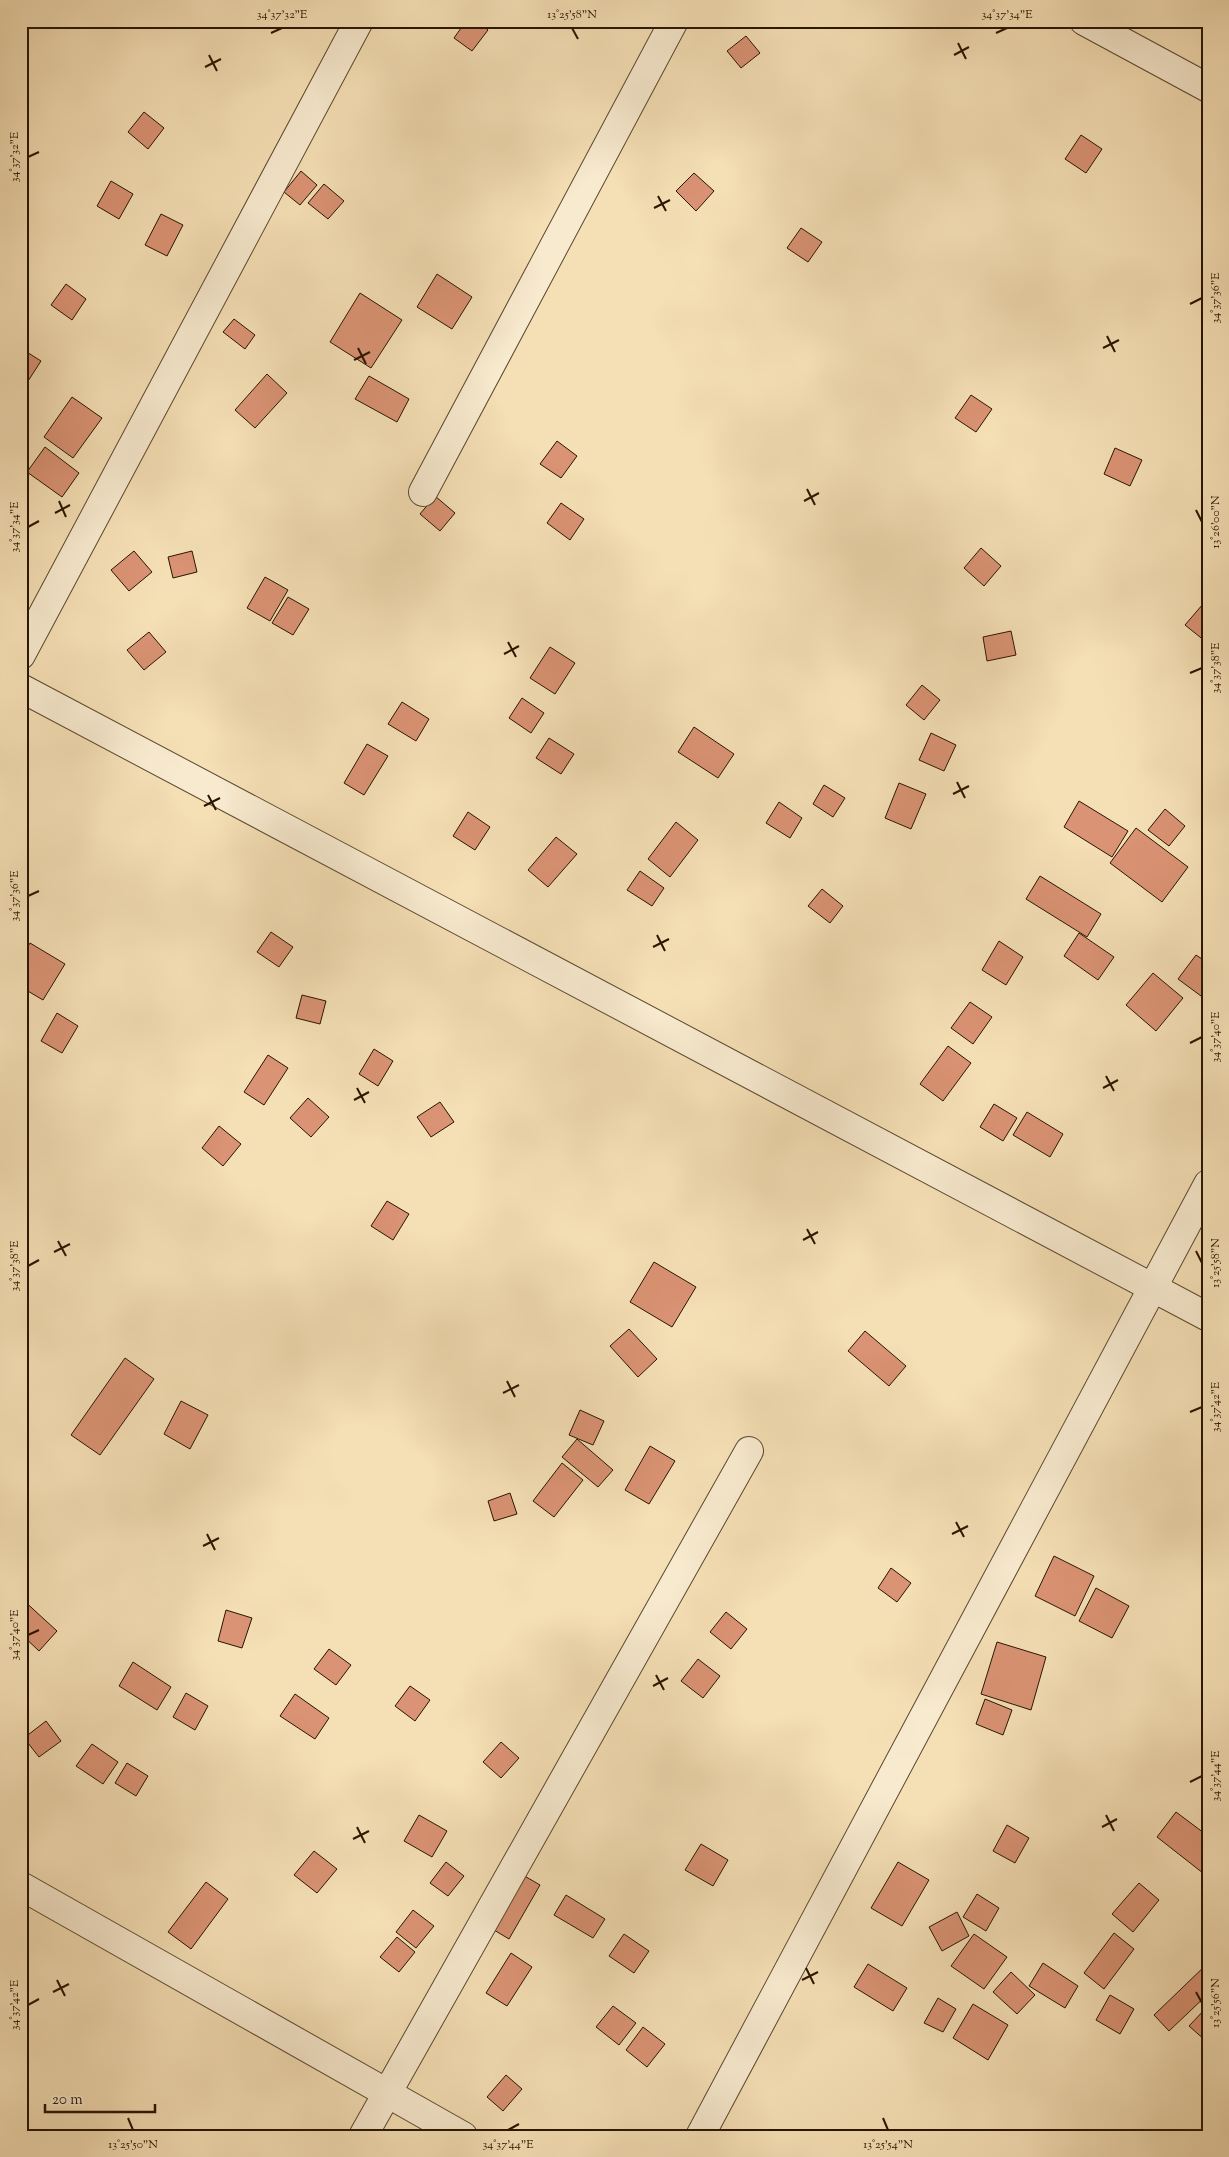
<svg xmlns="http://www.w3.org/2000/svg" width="1229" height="2157" font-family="'Sorts Mill Goudy',serif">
<rect width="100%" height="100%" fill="#f5dfb5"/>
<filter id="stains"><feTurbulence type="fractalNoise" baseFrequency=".004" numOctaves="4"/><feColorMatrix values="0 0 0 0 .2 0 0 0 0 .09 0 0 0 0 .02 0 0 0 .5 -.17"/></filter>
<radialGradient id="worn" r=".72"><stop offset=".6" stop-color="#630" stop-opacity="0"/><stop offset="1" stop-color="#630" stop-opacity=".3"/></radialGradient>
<g fill="#da9374" stroke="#281501">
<path d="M466,21H477L488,30L472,51L454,38Z"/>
<path d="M746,36L760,53L741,68L727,51Z"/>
<path d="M144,112L164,128L148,149L128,132Z"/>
<path d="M1081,135L1102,149L1086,173L1065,159Z"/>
<path d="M301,171L317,185L300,205L284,192Z"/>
<path d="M694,173L714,191L696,211L676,191Z"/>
<path d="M111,181L133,194L119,219L97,206Z"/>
<path d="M324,184L344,201L328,219L308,203Z"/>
<path d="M161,214L183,225L167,256L145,245Z"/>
<path d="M801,228L822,242L808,262L787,248Z"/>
<path d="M437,274L472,297L452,329L417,307Z"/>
<path d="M66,284L86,299L72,320L51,305Z"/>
<path d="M360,293L402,320L371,368L330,342Z"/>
<path d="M234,319L255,335L245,349L223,332Z"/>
<path d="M22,349L41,361L21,392V350Z"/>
<path d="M267,374L287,393L255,428L235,410Z"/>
<path d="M369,376L409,399L397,422L355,399Z"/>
<path d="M971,395L992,409L976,432L955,418Z"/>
<path d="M72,397L102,418L73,458L44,437Z"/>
<path d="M557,441L577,456L561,478L540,464Z"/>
<path d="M45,447L79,473L62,497L27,472Z"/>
<path d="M1115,448L1142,460L1130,486L1104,474Z"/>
<path d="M435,496L455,513L440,531L420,514Z"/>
<path d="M561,503L584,519L570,540L547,523Z"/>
<path d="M981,548L1001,566L984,586L964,568Z"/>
<path d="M134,551L152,572L129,591L111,570Z"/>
<path d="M192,551L197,572L173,578L168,557Z"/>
<path d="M265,577L288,590L270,621L247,608Z"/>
<path d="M288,597L309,609L293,635L272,623Z"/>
<path d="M1203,604L1208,608V638L1205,641L1185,625Z"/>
<path d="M1011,631L1016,655L987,661L983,637Z"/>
<path d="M149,632L166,652L144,670L127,650Z"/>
<path d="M550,647L575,663L555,694L530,678Z"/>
<path d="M922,685L940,700L924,720L906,705Z"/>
<path d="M522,698L544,713L531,733L509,718Z"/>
<path d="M402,702L429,719L416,741L388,724Z"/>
<path d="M694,727L734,754L718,778L678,752Z"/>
<path d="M931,733L956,745L944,771L919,760Z"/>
<path d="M549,738L574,754L561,774L536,758Z"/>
<path d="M367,744L388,756L364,795L344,783Z"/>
<path d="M899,783L926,794L911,829L885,818Z"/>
<path d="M824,785L845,798L833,817L813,804Z"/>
<path d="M1079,801L1128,831L1112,857L1064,827Z"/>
<path d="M779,802L802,818L790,838L766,823Z"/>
<path d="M1165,809L1185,826L1169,846L1148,830Z"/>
<path d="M468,812L490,827L475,850L453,836Z"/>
<path d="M676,822L698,840L670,877L648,859Z"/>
<path d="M1136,828L1188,867L1162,902L1110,863Z"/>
<path d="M556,837L577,854L548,887L528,870Z"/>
<path d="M640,871L664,888L652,906L627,890Z"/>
<path d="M1040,876L1101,914L1087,937L1026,899Z"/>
<path d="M822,889L843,906L830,923L808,906Z"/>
<path d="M271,932L293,947L279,967L257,952Z"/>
<path d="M1079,933L1114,957L1098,980L1064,956Z"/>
<path d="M999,941L1023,957L1006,985L982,970Z"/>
<path d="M30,943L65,964L43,1000L21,987V958Z"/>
<path d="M1196,955L1208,963V986L1201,996L1178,979Z"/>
<path d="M1153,973L1183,998L1156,1031L1126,1005Z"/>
<path d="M302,995L326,1001L320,1024L296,1018Z"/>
<path d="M970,1002L992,1017L973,1044L951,1028Z"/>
<path d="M57,1013L78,1026L62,1053L41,1041Z"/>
<path d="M948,1046L971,1063L943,1101L920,1084Z"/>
<path d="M374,1049L393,1061L378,1086L359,1074Z"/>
<path d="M268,1055L288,1068L264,1105L244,1092Z"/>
<path d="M308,1098L329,1117L311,1137L290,1118Z"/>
<path d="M440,1102L454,1122L431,1137L417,1117Z"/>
<path d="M994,1104L1017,1118L1003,1141L980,1127Z"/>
<path d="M1027,1112L1063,1134L1050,1157L1013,1135Z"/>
<path d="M219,1126L241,1144L223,1166L202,1148Z"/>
<path d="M387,1201L409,1214L393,1240L371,1226Z"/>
<path d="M654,1262L696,1287L672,1327L630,1302Z"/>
<path d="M629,1329L657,1359L638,1377L610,1346Z"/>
<path d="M865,1331L906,1366L889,1386L848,1351Z"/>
<path d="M125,1358L154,1379L100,1455L71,1435Z"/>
<path d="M181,1401L208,1415L190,1449L164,1434Z"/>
<path d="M580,1410L604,1421L593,1445L569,1435Z"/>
<path d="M577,1439L613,1470L598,1487L562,1457Z"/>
<path d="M650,1446L675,1461L649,1504L625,1490Z"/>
<path d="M562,1463L583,1480L554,1517L533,1501Z"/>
<path d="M510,1493L517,1514L494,1521L488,1501Z"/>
<path d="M1054,1556L1094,1576L1075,1616L1035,1596Z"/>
<path d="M891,1568L911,1583L897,1602L878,1588Z"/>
<path d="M1096,1588L1129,1606L1112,1638L1079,1621Z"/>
<path d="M21,1598L57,1631L39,1651L21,1634Z"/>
<path d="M226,1610L252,1618L242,1648L218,1641Z"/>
<path d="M726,1612L747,1629L731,1649L710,1632Z"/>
<path d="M997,1642L1046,1657L1031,1710L981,1694Z"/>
<path d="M329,1649L351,1665L336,1685L314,1669Z"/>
<path d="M698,1659L720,1676L703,1698L681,1681Z"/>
<path d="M133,1662L171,1687L157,1710L119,1686Z"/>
<path d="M410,1686L430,1700L415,1721L395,1706Z"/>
<path d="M186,1693L208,1706L195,1730L173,1717Z"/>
<path d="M295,1694L329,1718L315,1739L280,1716Z"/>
<path d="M985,1699L1012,1710L1003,1735L976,1724Z"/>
<path d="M46,1721L61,1741L39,1757L24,1738Z"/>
<path d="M501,1742L519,1758L501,1778L483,1762Z"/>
<path d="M92,1744L118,1762L103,1784L76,1766Z"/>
<path d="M127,1763L148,1776L136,1796L115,1783Z"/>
<path d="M1176,1812L1208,1836V1877L1157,1837Z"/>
<path d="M419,1815L447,1831L432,1857L404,1841Z"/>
<path d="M1007,1825L1029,1838L1015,1863L993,1851Z"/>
<path d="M701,1844L728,1860L713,1886L685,1870Z"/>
<path d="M314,1851L337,1869L317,1893L294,1875Z"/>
<path d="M446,1862L464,1876L448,1896L430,1883Z"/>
<path d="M898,1862L929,1880L902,1926L871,1908Z"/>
<path d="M516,1871L540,1885L509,1939L484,1924Z"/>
<path d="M206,1882L228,1899L191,1949L168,1932Z"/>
<path d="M1139,1883L1159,1900L1133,1932L1112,1914Z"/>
<path d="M977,1894L999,1908L986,1931L963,1917Z"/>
<path d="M566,1895L605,1919L593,1938L554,1915Z"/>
<path d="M413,1910L434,1926L416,1948L396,1932Z"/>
<path d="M957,1912L969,1936L942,1951L929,1927Z"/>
<path d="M1114,1933L1134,1949L1104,1989L1084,1973Z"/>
<path d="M624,1934L649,1951L634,1973L609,1956Z"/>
<path d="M974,1934L1007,1957L984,1989L951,1966Z"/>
<path d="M397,1937L415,1952L399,1972L380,1957Z"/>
<path d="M511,1953L532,1967L507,2006L486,1993Z"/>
<path d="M1043,1963L1078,1986L1065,2008L1029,1986Z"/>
<path d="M1208,1963V1994L1169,2031L1154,2015Z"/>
<path d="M868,1964L907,1988L893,2011L854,1987Z"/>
<path d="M1011,1972L1035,1995L1017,2014L993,1992Z"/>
<path d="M1110,1995L1134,2009L1120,2034L1096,2020Z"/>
<path d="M938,1998L956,2009L943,2032L924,2023Z"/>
<path d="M973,2004L1008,2025L988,2060L953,2038Z"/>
<path d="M613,2006L636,2023L619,2045L596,2027Z"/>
<path d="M1206,2008L1208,2039L1206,2041L1189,2026Z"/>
<path d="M643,2027L665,2044L647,2067L626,2050Z"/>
<path d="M506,2075L522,2089L503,2111L487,2097Z"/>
</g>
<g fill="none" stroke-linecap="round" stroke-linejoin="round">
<g stroke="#5b482e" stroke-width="30">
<g id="street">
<path d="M1084,21L1208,88"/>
<path d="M423,492L674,21"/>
<path d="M21,655L359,21"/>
<path d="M21,688L1208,1317"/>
<path d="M21,1886L463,2136"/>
<path d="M363,2136L749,1451"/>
<path d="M700,2136L1208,1184"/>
</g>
</g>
<use href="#street" stroke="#f8eacf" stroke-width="28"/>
</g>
<path fill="none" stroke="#281501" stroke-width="2" d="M572,28L578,39M271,33L282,28M996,33L1007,28M958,43L966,59M209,55L217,71M954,55L969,47M205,67L221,59M28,157L39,152M658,196L666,211M654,208L670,200M1190,304L1202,298M1107,336L1115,352M358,348L366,364M1103,348L1119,340M354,360L370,352M807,489L815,505M59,501L66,517M804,501L819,493M1196,510L1202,522M55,513L70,505M28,527L39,521M508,642L516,657M504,654L519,646M1190,673L1202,668M957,782L965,798M953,794L969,786M208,795L216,810M204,806L220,798M28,896L39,891M657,935L665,951M653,947L669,939M1190,1043L1202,1037M1106,1076L1114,1091M357,1088L365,1103M1103,1088L1118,1080M354,1100L369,1092M807,1229L815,1244M803,1240L818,1232M58,1241L66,1256M1196,1251L1202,1263M54,1252L70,1244M28,1266L39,1260M507,1381L515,1397M503,1393L519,1385M1190,1412L1202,1407M956,1522L964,1537M207,1534L215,1550M952,1534L968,1526M203,1546L219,1538M28,1635L39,1630M656,1675L664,1690M653,1686L668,1678M1190,1782L1202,1776M1106,1815L1114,1831M357,1827L365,1843M1102,1827L1117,1819M353,1839L369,1831M806,1968L814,1984M57,1980L65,1996M802,1980L818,1972M53,1992L69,1984M1196,1992L1202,2003M28,2005L39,1999M128,2118L133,2130M883,2118L888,2130M508,2130L519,2124"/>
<rect width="1229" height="2157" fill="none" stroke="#f5dfb5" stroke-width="55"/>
<path d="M45 2104v8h110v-8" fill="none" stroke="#281501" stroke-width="2.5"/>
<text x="52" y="2104" font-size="15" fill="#281501" stroke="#f8eacf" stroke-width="4" paint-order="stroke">20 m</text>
<rect x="28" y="28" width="1174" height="2102" fill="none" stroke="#281501" stroke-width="2"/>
<g font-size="12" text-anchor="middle" fill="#281501">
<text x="282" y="18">34°37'32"E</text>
<text x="572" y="18">13°25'58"N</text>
<text x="1007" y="18">34°37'34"E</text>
<text transform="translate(14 157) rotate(-90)" y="4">34°37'32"E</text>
<text transform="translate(1215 298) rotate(-90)" y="4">34°37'36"E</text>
<text transform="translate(1215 522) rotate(-90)" y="4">13°26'00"N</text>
<text transform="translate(14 527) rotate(-90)" y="4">34°37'34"E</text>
<text transform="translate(1215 668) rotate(-90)" y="4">34°37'38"E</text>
<text transform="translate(14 896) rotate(-90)" y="4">34°37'36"E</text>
<text transform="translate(1215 1037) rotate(-90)" y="4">34°37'40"E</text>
<text transform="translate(1215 1263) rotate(-90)" y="4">13°25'58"N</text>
<text transform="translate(14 1266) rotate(-90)" y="4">34°37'38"E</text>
<text transform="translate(1215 1407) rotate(-90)" y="4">34°37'42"E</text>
<text transform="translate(14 1635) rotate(-90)" y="4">34°37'40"E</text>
<text transform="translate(1215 1776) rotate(-90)" y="4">34°37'44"E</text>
<text transform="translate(1215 2003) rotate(-90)" y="4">13°25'56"N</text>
<text transform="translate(14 2005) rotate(-90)" y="4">34°37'42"E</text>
<text x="133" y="2148">13°25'50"N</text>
<text x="508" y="2148">34°37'44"E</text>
<text x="888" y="2148">13°25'54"N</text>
</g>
<rect width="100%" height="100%" filter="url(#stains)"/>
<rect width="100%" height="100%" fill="url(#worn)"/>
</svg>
